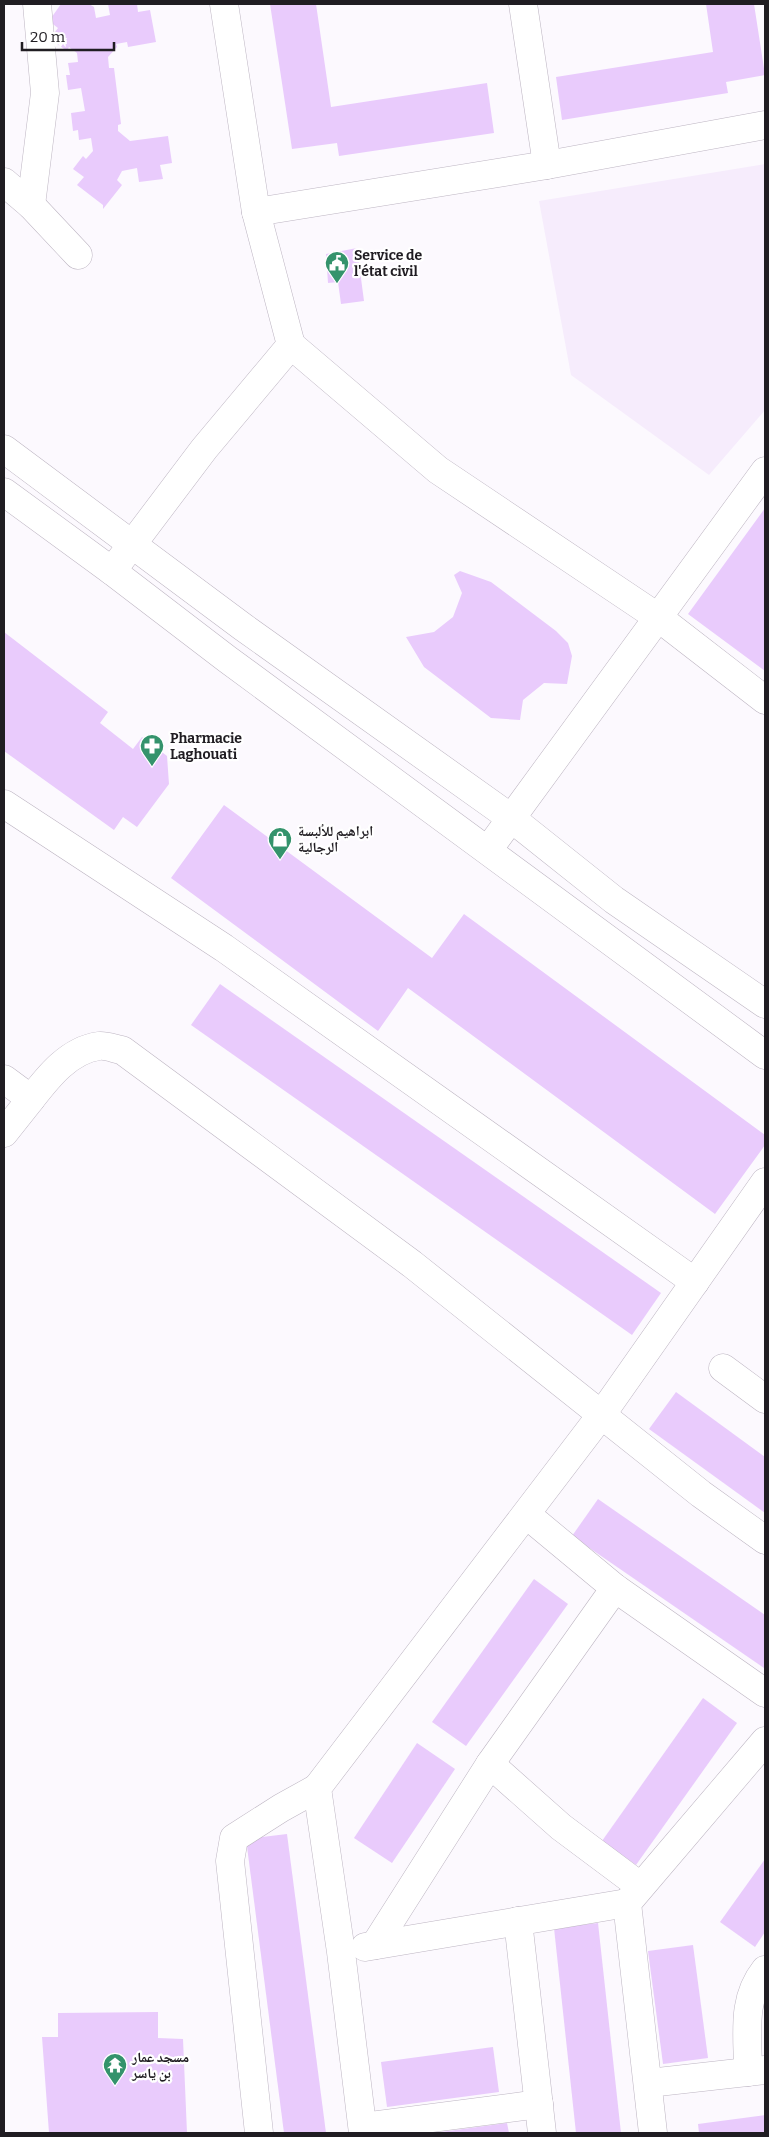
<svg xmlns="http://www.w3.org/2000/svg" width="769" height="2137" font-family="Bitter,'Noto Naskh Arabic',serif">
<rect width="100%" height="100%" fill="#fcf9fe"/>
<path fill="#f6ecfc" d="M765,164V410L709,475L571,375L539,201Z"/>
<g fill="#e9cbfc">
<path d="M61,4H89L94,7L96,18L110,15L108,4H137L138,12L150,10L156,42L128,47L127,42L116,44L117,47L108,57L109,68H114L121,124L118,125V131L130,141L168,136L172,163L160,165L163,179L139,182L137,168L122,171L117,180L122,185L103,209V205L77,185L84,177L73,169L83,156L86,159L93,151L91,138L79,140L78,130L73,131L71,113L85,111L81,88L68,90L66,75H70L68,63L78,62L77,53L69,47L67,51L50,39L58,28L49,21Z"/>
<path d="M270,4H316L331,107L487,83L494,133L339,156L337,143L292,149Z"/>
<path d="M706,4H754L765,75L726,82L728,93L562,120L556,77L713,52Z"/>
<path d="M357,248L364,301L341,304L338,282L328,283L326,254Z"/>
<path d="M765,508L764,598L765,671L688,614Z"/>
<path d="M460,571L491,582L556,631L568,643L572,656L567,684L544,683L523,700L520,720L491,718L424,667L406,637L434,632L453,617L462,593L454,575Z"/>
<path d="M4,632L108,712L100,723L133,749L142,737L167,756L169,784L137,827L123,817L114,830L4,751Z"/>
<path d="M224,805L432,958L464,914L765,1135V1145L715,1214L408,988L378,1031L171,878Z"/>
<path d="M220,984L661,1293L632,1335L191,1025Z"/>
<path d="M676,1392L765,1457V1513L649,1429Z"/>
<path d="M598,1499L765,1615L764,1668L572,1536Z"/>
<path d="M534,1579L568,1604L466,1746L432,1722Z"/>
<path d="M703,1698L737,1723L636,1865L602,1841Z"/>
<path d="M417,1743L455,1769L392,1863L354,1838Z"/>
<path d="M287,1834L326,2133H284L246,1839Z"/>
<path d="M765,1859V1932L755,1947L720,1922Z"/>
<path d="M598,1923L621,2133H576L554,1928Z"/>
<path d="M693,1945L708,2058L663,2064L648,1951Z"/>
<path d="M158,2012V2038L183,2039L187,2133H49L42,2037H58V2013Z"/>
<path d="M493,2047L499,2092L387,2107L381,2062Z"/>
<path d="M765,2115V2133H699L698,2124Z"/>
<path d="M507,2123L509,2133H441V2132Z"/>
</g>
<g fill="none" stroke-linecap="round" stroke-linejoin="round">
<g stroke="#bdb5c2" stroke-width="29">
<g id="street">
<path d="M523,4L547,165"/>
<path d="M4,182L31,205L78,255"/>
<path d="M31,205L45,93L37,4"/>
<path d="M256,212L547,165L765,125"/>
<path d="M291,345L438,470L659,618L765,700"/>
<path d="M112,571L204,449L291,345L256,212L224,4"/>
<path d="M4,804L224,948L695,1282"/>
<path d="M488,850L765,471"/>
<path d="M4,1079L31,1099L4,1133"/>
<path d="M31,1099C48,1077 69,1050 99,1046C106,1045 115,1049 122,1050L412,1264L701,1494L765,1540"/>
<path d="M723,1368L765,1399"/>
<path d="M527,1515L615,1588L765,1693"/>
<path d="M490,1764L561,1827L640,1886"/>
<path d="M518,1921L542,2133"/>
<path d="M375,1945L490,1764L615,1588"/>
<path d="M365,1947L627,1903"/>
<path d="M748,2072C748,2035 741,2000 765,1970"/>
<path d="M649,2083L765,2070"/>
<path d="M363,2127L539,2104"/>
<path d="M259,2133L230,1861L234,1838L281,1808L317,1788"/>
<path d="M363,2133L341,1952L317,1788L602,1414L765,1182"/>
<path d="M653,2133L627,1903L765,1741"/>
</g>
</g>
<g stroke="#bdb5c2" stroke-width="29">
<g id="secondary">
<path d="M4,449L243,627L511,818L614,900L765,1004"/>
<path d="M4,492L112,571L227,659L765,1055"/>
</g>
</g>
<use href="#street" stroke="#fff" stroke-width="28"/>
<use href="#secondary" stroke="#fff" stroke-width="28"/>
</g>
<defs>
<g id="civic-pin" transform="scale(1.25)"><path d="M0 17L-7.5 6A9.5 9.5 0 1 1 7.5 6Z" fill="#34936c" stroke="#fff"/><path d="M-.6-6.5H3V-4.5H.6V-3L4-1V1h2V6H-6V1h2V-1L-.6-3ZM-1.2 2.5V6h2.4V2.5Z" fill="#fff"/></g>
<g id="pharmacy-pin" transform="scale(1.25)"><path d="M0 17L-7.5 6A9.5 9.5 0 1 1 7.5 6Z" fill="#34936c" stroke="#fff"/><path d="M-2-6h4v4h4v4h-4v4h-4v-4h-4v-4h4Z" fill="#fff"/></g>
<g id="shop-pin" transform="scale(1.25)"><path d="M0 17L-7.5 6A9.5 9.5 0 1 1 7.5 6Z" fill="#34936c" stroke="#fff"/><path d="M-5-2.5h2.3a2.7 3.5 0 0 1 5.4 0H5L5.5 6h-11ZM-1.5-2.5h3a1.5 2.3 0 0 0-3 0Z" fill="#fff"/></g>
<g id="temple-pin" transform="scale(1.25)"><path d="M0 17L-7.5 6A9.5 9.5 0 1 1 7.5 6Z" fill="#34936c" stroke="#fff"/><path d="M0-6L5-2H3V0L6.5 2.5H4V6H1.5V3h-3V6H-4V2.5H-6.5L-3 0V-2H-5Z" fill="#fff"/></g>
</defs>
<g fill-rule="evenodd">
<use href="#civic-pin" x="337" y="263"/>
<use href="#pharmacy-pin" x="152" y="746"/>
<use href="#shop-pin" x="280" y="839"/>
<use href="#temple-pin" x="115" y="2065"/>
</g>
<g text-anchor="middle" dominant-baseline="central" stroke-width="4.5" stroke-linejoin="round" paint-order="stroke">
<g font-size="14" font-weight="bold" fill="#201d22" stroke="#fff" text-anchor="start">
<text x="354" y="255">Service de<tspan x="354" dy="16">l'état civil</tspan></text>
<text x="170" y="738">Pharmacie<tspan x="170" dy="16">Laghouati</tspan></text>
<text x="298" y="831">ابراهيم للألبسة<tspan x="298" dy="16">الرجالية</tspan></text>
<text x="132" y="2057">مسجد عمار<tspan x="132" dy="16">بن ياسر</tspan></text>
</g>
</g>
<rect width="769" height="2137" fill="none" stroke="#201d22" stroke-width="10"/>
<path d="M22 42v8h92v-8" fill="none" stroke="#201d22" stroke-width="2.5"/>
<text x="30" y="42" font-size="15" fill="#201d22" stroke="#ffffff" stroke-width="4" paint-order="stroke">20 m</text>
</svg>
